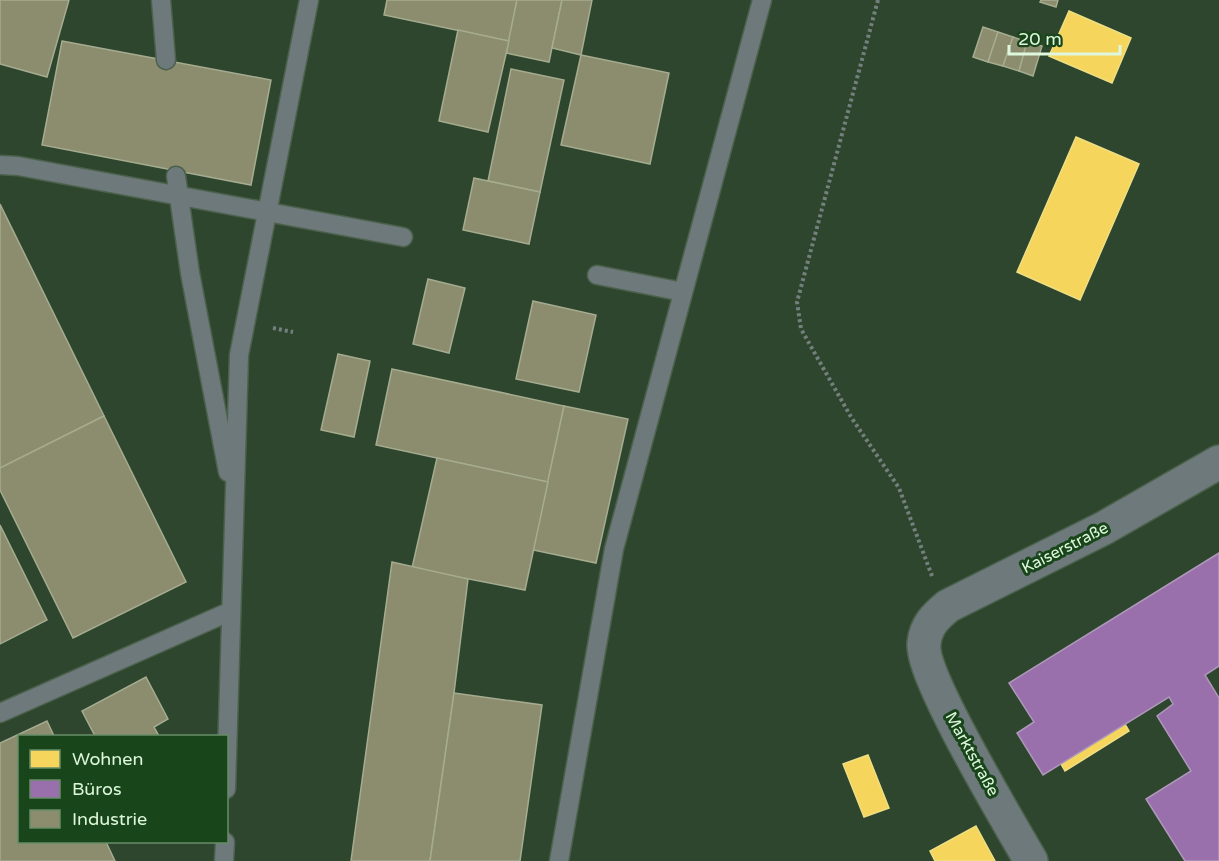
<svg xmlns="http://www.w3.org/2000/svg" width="1219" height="861" font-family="'Varela Round',sans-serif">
<rect width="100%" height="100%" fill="#2e462e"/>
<g fill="#f6d55c" stroke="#efdf83" stroke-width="1.5">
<path d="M1069,11L1131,38L1112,83L1049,56Z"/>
<path d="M1076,137L1139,164L1080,300L1017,272Z"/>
<path d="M1125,724L1129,731L1065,771L1061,764Z"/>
<path d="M868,755L889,808L864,817L843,764Z"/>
<path d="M976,826L995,861H935L930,851Z"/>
</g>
<path fill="#9970ab" stroke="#ae98ba" stroke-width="1.5" d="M1219,553V666L1205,675L1219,698V861H1185L1146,799L1191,771L1157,716L1173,704L1169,697L1043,775L1017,733L1034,722L1009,683Z"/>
<g fill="#8c8c6e" stroke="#a5ac8f" stroke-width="1.5">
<path d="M0,0H69L47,77L0,64Z"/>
<path d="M387,0H517L509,41L384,15Z"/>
<path d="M517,0H562L549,62L506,53Z"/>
<path d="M562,0H592L581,55L552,48Z"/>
<path d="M1041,0H1058L1056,7L1040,2Z"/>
<path d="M983,27L998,32L988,62L973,57Z"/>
<path d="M458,30L509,41L488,132L439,121Z"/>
<path d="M998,32L1013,37L1003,66L988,62Z"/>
<path d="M1013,37L1027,42L1019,71L1003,66Z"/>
<path d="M62,41L271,80L251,185L42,145Z"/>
<path d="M1027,42L1042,46L1033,76L1019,71Z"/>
<path d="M581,55L669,73L650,164L561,145Z"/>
<path d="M511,69L564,80L540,192L488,181Z"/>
<path d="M474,178L540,192L529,244L463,230Z"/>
<path d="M0,204L104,416L0,468Z"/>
<path d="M428,279L465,288L449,353L413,344Z"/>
<path d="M533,301L596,315L579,392L516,379Z"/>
<path d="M338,354L370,361L354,437L321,430Z"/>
<path d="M392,369L564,406L548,482L376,445Z"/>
<path d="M564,406L628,419L596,563L533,550Z"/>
<path d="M104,416L186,582L73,638L0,490V468Z"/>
<path d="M437,458L548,482L525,590L412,568Z"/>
<path d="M0,525L47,620L0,644Z"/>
<path d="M392,562L468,579L454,693L430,861H351Z"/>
<path d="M146,677L168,719L154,727L159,736H95L82,711Z"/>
<path d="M454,693L542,705L520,861H430Z"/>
<path d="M47,721L54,736H20V842H106L115,861H0V743Z"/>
</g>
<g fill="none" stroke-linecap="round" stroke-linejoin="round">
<g stroke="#4c614c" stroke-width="21">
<g id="service">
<path d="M161,0L166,60"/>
<path d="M0,165L18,166L403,237"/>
<path d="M176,176L190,273L228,472"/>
<path d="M597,275L683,292"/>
<path d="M0,713L231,611"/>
<path d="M226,789L239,355L309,0"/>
<path d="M224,861L225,842"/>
<path d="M559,861L614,549L762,0"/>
</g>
</g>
<g stroke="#4c614c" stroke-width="36">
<path id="minor" d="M1031,861C1010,824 920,675 924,643C926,625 936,616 948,606L1104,528L1219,462"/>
</g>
<g stroke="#75807e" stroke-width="4" stroke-dasharray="3 3" stroke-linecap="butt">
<path d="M878,0L797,302L801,329L851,417L899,488L932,576"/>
<path d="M273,328L293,332"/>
</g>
<use href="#service" stroke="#6e797b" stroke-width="18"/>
<use href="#minor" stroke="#6e797b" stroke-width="33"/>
</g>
<g text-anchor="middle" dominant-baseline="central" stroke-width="6" stroke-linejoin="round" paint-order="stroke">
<g font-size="16" fill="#def7dd" stroke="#18461a">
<text transform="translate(1065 548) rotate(-27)">Kaiserstraße</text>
<text transform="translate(972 754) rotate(61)">Marktstraße</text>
</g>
</g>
<rect x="18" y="735" width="210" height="108" fill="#18461a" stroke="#678d68" stroke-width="1.5"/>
<rect x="30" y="750" width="30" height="18" fill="#f6d55c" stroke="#678d68" stroke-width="1.5"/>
<text x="72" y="765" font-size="18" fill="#def7dd">Wohnen</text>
<rect x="30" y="780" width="30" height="18" fill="#9970ab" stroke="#678d68" stroke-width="1.5"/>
<text x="72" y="795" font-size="18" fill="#def7dd">Büros</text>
<rect x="30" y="810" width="30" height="18" fill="#8c8c6e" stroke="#678d68" stroke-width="1.5"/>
<text x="72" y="825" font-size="18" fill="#def7dd">Industrie</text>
<path d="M1009 45v9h111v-9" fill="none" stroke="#def7dd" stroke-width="3"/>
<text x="1018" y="45" font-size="18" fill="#def7dd" stroke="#18461a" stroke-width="4.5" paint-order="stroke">20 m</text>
</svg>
